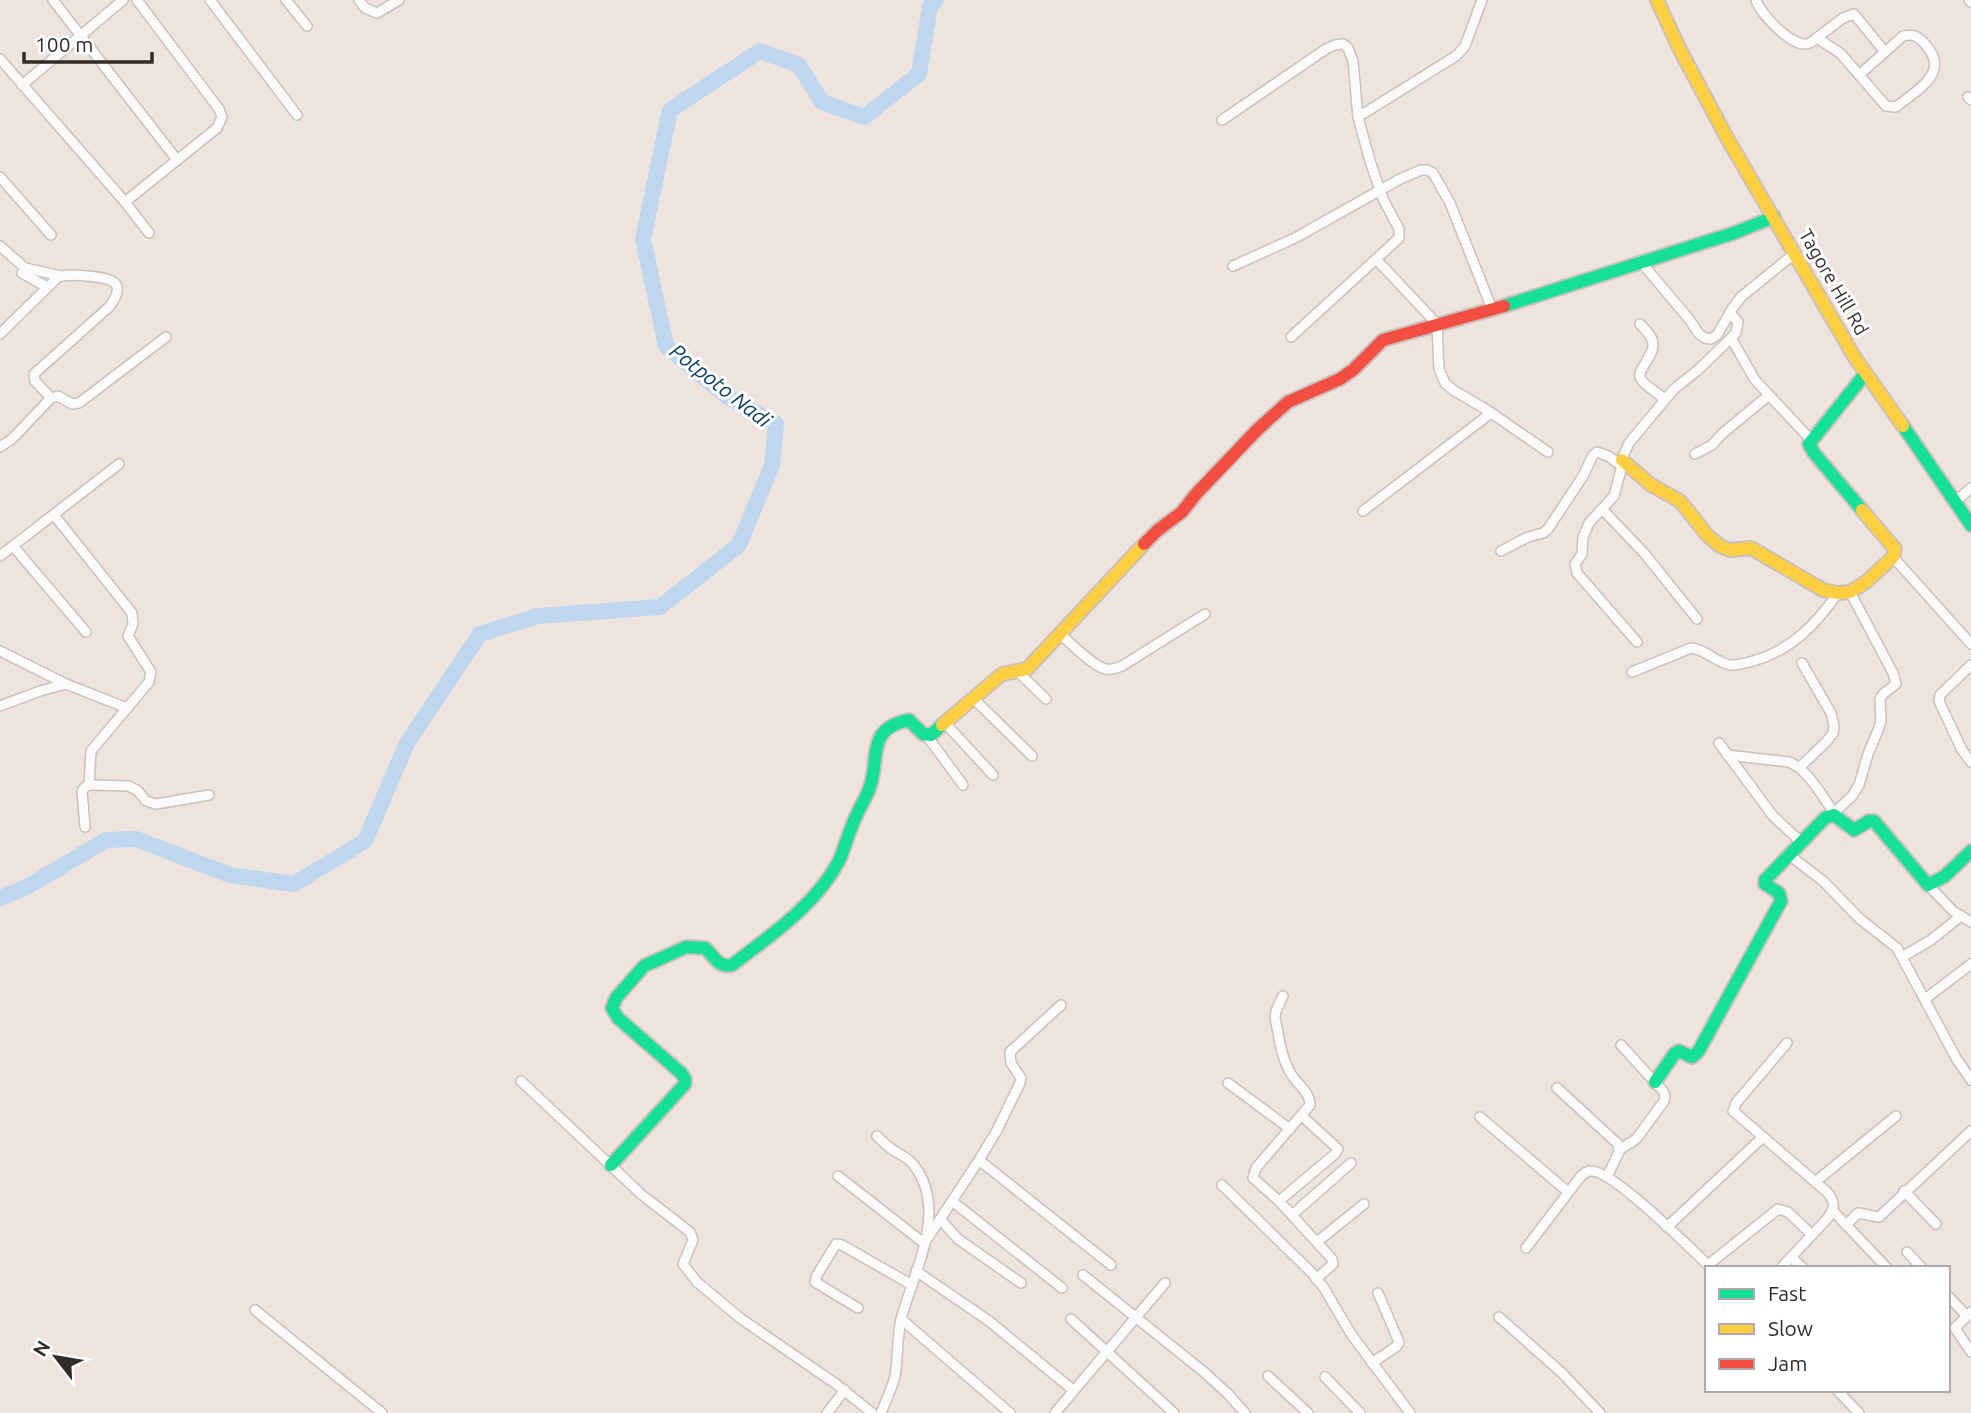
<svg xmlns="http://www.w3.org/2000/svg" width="1971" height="1413" font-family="Ubuntu,sans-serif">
<rect width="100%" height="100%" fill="#eee3dd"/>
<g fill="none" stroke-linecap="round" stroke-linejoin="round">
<path stroke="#bfd7ee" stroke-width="16" d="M0,898L25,888L106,840L136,839L230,875L294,884L365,841L407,743L480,634L538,616L660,607L739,545L772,465L776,424L728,397L666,346L643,239L670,110L760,51L799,65L822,102L864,117L919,74L930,6L936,0"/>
<g stroke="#cac1bc" stroke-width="12">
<g id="street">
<path d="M53,0L177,160"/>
<path d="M210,0L297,115"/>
<path d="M286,0L307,26"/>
<path d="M359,0L365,8L377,13L399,0"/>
<path d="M1756,0C1761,15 1794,50 1810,43L1843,18L1854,14L1885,52"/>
<path d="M1969,0L1971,2"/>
<path d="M1817,38L1840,53L1886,106L1896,107C1918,89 1953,72 1923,42C1916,35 1912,34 1903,36L1859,75"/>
<path d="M0,59L125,202L149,233"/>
<path d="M22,85L123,0"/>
<path d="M1968,97L1971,100"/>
<path d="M1358,117L1456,56L1465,46L1482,0"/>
<path d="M1222,120L1326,49L1335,45L1343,44L1348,48L1353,61L1358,117L1370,161L1383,199L1399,229V238L1291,337"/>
<path d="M0,177L51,235"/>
<path d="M125,202L217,128L222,117L219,109L137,0"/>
<path d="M0,246L25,268L61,276"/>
<path d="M1376,259L1437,324L1439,369L1445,383L1453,390L1487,410L1548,452"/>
<path d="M1640,261L1689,319L1699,334L1705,338L1711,339L1717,335L1732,309L1741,297L1795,253"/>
<path d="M1233,266L1295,238L1400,179L1421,170H1427L1433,173L1450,203L1492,309"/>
<path d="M22,273L47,287"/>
<path d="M1640,324C1658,342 1656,346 1643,367C1641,370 1639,373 1640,377C1641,383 1660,395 1665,399"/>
<path d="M0,334L58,277C67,274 77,275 87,276C110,278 129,281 109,307L34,374L35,381L51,398"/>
<path d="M1731,338L1755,380L1811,440"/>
<path d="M0,447L12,439L51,398L58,396L72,404L79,403L166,337"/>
<path d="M1695,454L1712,445L1723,433L1769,395"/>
<path d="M1956,501L1971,488"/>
<path d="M1602,509L1644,553L1697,619"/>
<path d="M1363,511L1491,413"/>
<path d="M54,515L132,613L133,624L128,636L151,672L149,682L91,751L89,785L85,787L82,791L85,827"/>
<path d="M13,546L86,632"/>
<path d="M1501,551L1528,537L1543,533L1548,529L1583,476L1593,455L1597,452L1608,456L1622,466"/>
<path d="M0,556L119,464"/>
<path d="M1893,557L1971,644"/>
<path d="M1060,634C1071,643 1092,666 1106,669C1111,670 1117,668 1122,666L1205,614"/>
<path d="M1637,642L1577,573L1575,564L1582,554L1583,537L1589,523L1614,496L1622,466L1624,454L1629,443L1674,389L1698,370L1731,338L1736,333L1738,322L1730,313"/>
<path d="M0,651L66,684L127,708"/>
<path d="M1971,665L1940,695L1939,701L1962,750L1971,762"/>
<path d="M1017,671L1046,699"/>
<path d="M1632,672L1691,648C1706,649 1716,663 1731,665C1739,665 1746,663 1753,661C1792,650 1816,624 1838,593"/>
<path d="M974,699L1032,756"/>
<path d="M0,706L40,691L66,684"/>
<path d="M945,723L993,775"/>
<path d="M927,736L963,785"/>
<path d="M1719,743L1773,816L1801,842"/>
<path d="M1727,755L1789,762C1808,769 1824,799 1836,816"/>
<path d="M1800,767L1827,741L1833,733L1834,726L1831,713L1802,663"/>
<path d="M89,785L129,786L138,791L146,801L156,804L209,795"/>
<path d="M1834,813L1852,796L1859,785L1868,754L1879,728L1881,720L1880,699L1883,694L1896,684L1893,673L1850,592"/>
<path d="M1788,854L1823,881L1860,919L1897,948L1956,1058L1971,1080"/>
<path d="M1928,885L1953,911L1971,922"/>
<path d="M1902,957L1931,940L1961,916"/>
<path d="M1283,996L1276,1011L1275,1018C1279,1036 1281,1057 1290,1072C1296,1084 1310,1091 1310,1105L1256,1168L1253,1178L1279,1201L1332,1259L1333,1264L1316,1279"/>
<path d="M1925,999L1971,964"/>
<path d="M521,1081L642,1195L690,1232L693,1240L683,1264L697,1282L740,1318L836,1384L872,1413"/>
<path d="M1228,1083L1290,1129"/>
<path d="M1557,1088L1618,1144L1619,1152L1607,1177"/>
<path d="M1480,1117L1568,1192"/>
<path d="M877,1136C881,1140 885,1144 889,1147C896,1153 906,1156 912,1163C950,1208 914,1271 901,1319"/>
<path d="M1620,1149L1632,1142L1637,1138L1664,1101L1665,1096L1663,1091L1621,1045"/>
<path d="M979,1160L1111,1265"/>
<path d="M838,1176L925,1244"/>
<path d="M1815,1182L1896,1116"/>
<path d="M1222,1185L1312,1273L1324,1288L1351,1334L1410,1413"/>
<path d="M1904,1191L1936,1224"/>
<path d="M952,1201L1062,1288"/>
<path d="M1279,1201L1335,1154L1338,1149L1302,1116"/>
<path d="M1833,1211L1887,1268"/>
<path d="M1292,1215L1351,1163"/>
<path d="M940,1219L958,1239L1021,1283"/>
<path d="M1846,1225L1858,1213L1879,1217L1971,1131"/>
<path d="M1667,1227L1763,1137"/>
<path d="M927,1239L979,1160L996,1132L1020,1083L1021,1078L1011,1063L1010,1052L1061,1005"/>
<path d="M1317,1242L1364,1204"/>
<path d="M1526,1248L1581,1176C1585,1173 1586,1171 1591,1171C1613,1170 1692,1250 1711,1268"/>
<path d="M1907,1252L1922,1268"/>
<path d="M1791,1257L1803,1268"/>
<path d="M1708,1265L1778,1209L1788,1212L1812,1235"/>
<path d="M1781,1268L1827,1219C1835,1208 1836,1203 1827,1192L1733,1111L1736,1103L1787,1043"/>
<path d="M916,1271L989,1321L1073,1390"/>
<path d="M1083,1275L1204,1372L1228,1394L1245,1413"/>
<path d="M1948,1296L1967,1316"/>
<path d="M858,1308L815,1282L817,1275L836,1244L842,1245L912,1285"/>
<path d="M255,1310L382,1413"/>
<path d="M1971,1312L1955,1328L1971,1352"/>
<path d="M1499,1317L1561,1372L1600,1413"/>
<path d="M1071,1319L1174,1413"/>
<path d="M1372,1363L1397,1346L1399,1342L1378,1293"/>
<path d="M1268,1376L1308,1413"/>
<path d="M1325,1377L1360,1413"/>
<path d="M1837,1390L1859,1413"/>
<path d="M827,1413L845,1390"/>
<path d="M881,1413C886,1401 892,1388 895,1376C898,1357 897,1338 901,1319L1010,1413"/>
<path d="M1055,1413L1165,1283"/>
</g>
</g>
<g stroke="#cac1bc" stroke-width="16">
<g id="fast">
<path d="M1504,306L1734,233L1774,217"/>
<path d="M1903,426L1971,525"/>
<path d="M1862,510L1814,453L1809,444L1865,374"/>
<path d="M1655,1082L1675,1053L1679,1051L1692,1057L1698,1052L1781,901L1779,893L1765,884V880L1825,818L1834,815L1854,830L1869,821H1874L1928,885L1945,876L1971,851"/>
<path d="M611,1165L685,1084V1079L681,1073L618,1018L612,1008L616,998L644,966L686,947L705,948C714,956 718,968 732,965C771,935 815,906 839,861C844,850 847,837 852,826C856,814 863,803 868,792C882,762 863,729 909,720L923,734L931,735L942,725"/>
</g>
</g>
<g stroke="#cac1bc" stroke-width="16">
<g id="slow">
<path d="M1657,0L1679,48L1727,138L1855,358L1903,426"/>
<path d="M1622,460L1651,485L1680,501L1708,536L1720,546L1730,550L1751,548L1823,590L1838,593L1850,592L1866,582L1893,557L1895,549L1862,510"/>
<path d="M942,725L1002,674L1027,669L1144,544"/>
</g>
</g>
<g stroke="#cac1bc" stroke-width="16">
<path id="jam" d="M1144,544L1158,530L1182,512L1196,494L1258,429L1288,402L1340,379L1353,370L1383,340L1504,306"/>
</g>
<use href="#street" stroke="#fcfbfa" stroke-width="9"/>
<use href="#fast" stroke="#16e098" stroke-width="12"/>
<use href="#slow" stroke="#ffcf43" stroke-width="12"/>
<use href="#jam" stroke="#f24e42" stroke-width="12"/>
</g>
<g text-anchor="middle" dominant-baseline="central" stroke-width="6" stroke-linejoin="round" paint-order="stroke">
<g font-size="19" fill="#332b27" stroke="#fff">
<text transform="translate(1834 282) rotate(60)">Tagore Hill Rd</text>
</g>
<g font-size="21" font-style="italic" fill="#03395e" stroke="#fff">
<text transform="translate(721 385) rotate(38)">Potpoto Nadi</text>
</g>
</g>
<rect x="1705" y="1266" width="245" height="126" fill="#ffffff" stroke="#adaaa9" stroke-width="2"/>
<rect x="1719" y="1289" width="35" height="10" fill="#16e098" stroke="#adaaa9" stroke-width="2"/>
<text x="1768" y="1301" font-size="21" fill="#332b27">Fast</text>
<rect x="1719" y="1324" width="35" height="10" fill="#ffcf43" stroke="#adaaa9" stroke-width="2"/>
<text x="1768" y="1336" font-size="21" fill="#332b27">Slow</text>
<rect x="1719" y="1359" width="35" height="10" fill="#f24e42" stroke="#adaaa9" stroke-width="2"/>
<text x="1768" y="1371" font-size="21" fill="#332b27">Jam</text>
<g transform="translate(56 1357) rotate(301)" stroke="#ffffff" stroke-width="5" paint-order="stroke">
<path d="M0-5L12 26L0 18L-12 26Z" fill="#332b27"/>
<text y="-10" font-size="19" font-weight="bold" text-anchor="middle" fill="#332b27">N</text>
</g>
<path d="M24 52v10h128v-10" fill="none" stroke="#332b27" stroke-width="3.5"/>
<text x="35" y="52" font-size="21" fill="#332b27" stroke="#ffffff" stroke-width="5" paint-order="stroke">100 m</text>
</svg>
